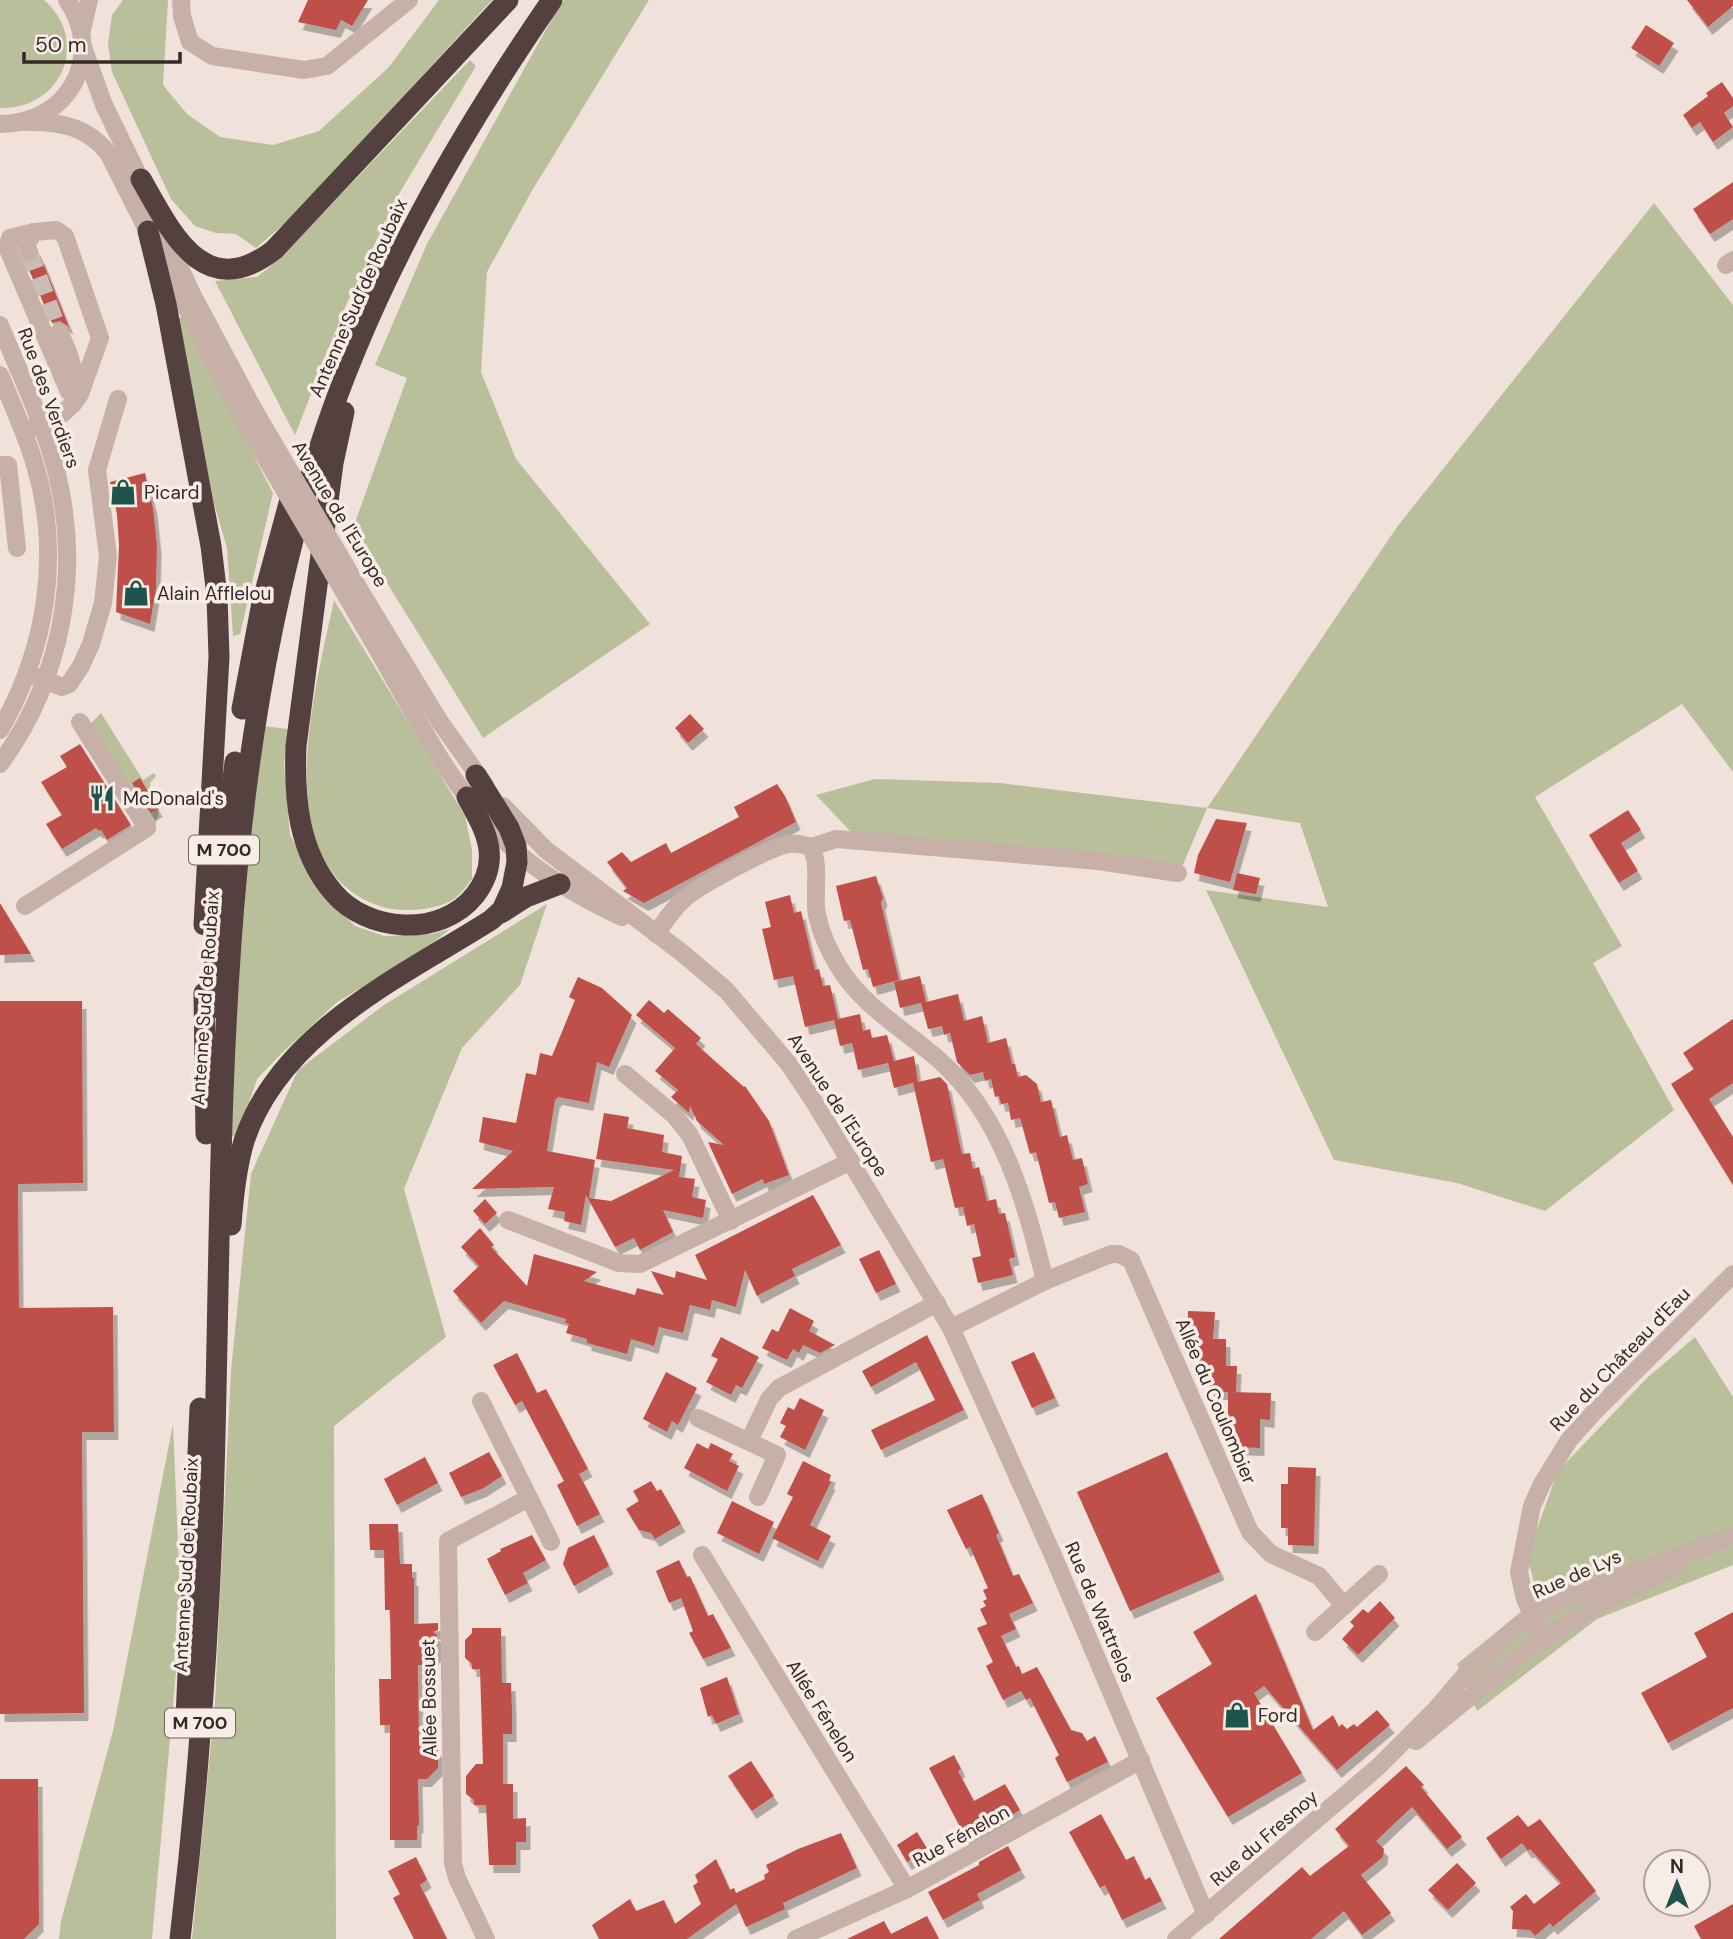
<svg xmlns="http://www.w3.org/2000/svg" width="1733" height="1939" font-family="'DM Sans',sans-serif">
<defs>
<filter id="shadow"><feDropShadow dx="4.5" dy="8" stdDeviation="0" flood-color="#0004"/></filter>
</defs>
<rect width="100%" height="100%" fill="#f0e2da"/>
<g fill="#b9be9b">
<path d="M0,0H44C91,41 61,110 0,108Z"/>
<path d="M123,0H168L163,85L187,114L220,137L273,145L319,131L389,67L439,0H492L292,217L256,248L236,234L216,233L195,226L171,199L112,72L108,44L112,15Z"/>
<path d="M564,0H649L533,189L487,272L481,372L516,459L650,624L483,738L353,528L407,378L375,365L427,244L553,17Z"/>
<path d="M470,60L476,66L400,192L345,307L295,435L215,281L257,277L278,260Z"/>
<path d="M1654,203L1733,305V772L1682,704L1535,797L1622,946L1593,963L1674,1110L1545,1211L1457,1183L1334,1160L1206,890L1328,907L1300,823L1207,808L1182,867L852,833L816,795L875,779L1000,783L1207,808L1397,527Z"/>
<path d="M182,317L273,493L240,634L233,636L227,548L214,503L178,319Z"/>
<path d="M334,600L465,816L472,850V879C467,885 461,894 454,899C438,910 405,912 387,908C262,875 316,687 334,600Z"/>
<path d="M101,713L143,780L154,773L156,776L150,783V792L159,809L155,828L89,725Z"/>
<path d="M263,726L288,729L284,765L290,835L323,895L355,926L384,936L432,934L450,929L428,947L336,1003L282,1053L257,1079L237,1137L227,1135L244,870Z"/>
<path d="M547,904L520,985L462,1048L404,1189L446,1337L334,1426L336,1939H192L215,1702L231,1370L251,1174L298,1070L384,1005Z"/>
<path d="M1695,1337L1733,1397V1565L1597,1619L1477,1711L1457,1664L1538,1598L1527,1556L1558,1471L1647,1378Z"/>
<path d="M173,1424L181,1617L152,1939H59L61,1921L113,1731Z"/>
</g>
<g fill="#bf5049" filter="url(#shadow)">
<path d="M308,0H368L352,26L341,20L336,30L298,22Z"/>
<path d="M1687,0H1733V6L1708,27Z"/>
<path d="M1646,25L1674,43L1659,66L1631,48Z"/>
<path d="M1722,82L1733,98V106L1724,113L1733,127L1713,142L1700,122L1692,128L1683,115L1708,96L1706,93Z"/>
<path d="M1733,182V219L1710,234L1693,209Z"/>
<path d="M40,255L69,327L60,321L52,323L26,263L34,262Z"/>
<path d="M145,473L153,508L157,545L156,588L150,624L116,612L119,545L117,514L110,482Z"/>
<path d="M690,714L704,729L688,743L675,728Z"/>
<path d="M80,744L131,825L107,840L101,830L99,831L96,828L62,849L46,824L62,815L41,782L67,767L60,756Z"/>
<path d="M140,778L158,809L151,813L132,783Z"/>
<path d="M777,784L785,796L796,822L644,903L623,891L627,888L607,862L622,852L631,862L666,843L671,853L739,817L734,807Z"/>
<path d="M1628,810L1641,830L1621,843L1638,871L1619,883L1589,835Z"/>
<path d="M1216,819L1247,823L1230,882L1194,873L1198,855Z"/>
<path d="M1237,873L1260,878L1256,894L1233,890Z"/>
<path d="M876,876L883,898L881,903L899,980L873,987L868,969L863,970L850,920L844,921L836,886Z"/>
<path d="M790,895L794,913L801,911L815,970L819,969L823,986L830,985L838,1019L860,1014L863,1031L870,1029L872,1038L887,1035L894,1061L914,1056L918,1082L940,1077L947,1084L962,1154L970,1153L973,1169L979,1167L987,1201L996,1199L999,1214L1005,1213L1015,1257L1009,1259L1013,1275L978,1283L972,1258L981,1256L974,1224L967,1226L963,1207L955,1208L943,1159L931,1162L913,1083L894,1088L888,1063L858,1070L852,1043L840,1046L834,1020L805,1027L793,976L774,980L762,929L771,927L765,902Z"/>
<path d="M0,903L31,954L0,955Z"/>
<path d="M920,976L926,1002L958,994L964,1021L982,1016L988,1043L1006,1038L1012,1064H1015L1018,1077L1026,1075L1037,1084L1041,1102L1051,1100L1060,1137L1067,1135L1073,1160L1082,1158L1088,1184L1079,1187L1085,1212L1059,1218L1055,1202L1049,1203L1036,1152L1030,1154L1020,1118L1011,1120L1008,1103L1001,1104L999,1096L995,1097L991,1079L985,1081L983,1072L970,1075L957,1062L950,1033L944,1035L942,1026L928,1029L921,1003L900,1008L894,982Z"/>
<path d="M578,977L602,988L632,1015L609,1067L597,1062L589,1103L558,1097L555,1100L547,1151L595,1160L589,1198L611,1201L674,1170L596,1159L604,1113L629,1117L627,1128L664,1135L662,1152L682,1156L679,1177L695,1179L692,1197L706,1200L703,1218L663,1210L673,1232L640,1250L634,1238L615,1247L586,1195L581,1225L564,1221L565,1212L548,1209L554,1187L472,1189L513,1151L479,1142L483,1117L516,1123L526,1073L536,1075L540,1053L552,1056L575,1000L569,997Z"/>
<path d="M649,1000L664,1013L668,1009L701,1038L696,1044L744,1087L745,1086L769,1121L789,1175L764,1184L763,1179L732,1194L708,1142L724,1145L697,1121L690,1106L689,1113L671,1097L678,1090L655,1071L675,1048L636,1015Z"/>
<path d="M0,1001H82L83,1183L18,1184L19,1308L113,1307L114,1432H82L84,1713L0,1714Z"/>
<path d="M1733,1019V1083L1709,1099L1733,1137V1185L1671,1084L1694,1069L1683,1053Z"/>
<path d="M813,1195L841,1245L792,1269L795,1276L757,1296L745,1270L736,1307L712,1300L710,1310L690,1305L683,1333L659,1327L654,1346L631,1339L627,1354L587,1343V1339L566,1333L569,1324L565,1323L566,1319L504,1301L481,1323L453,1291L479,1266L461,1247L480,1228L494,1245L491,1247L527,1286L534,1254L597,1272L584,1281L635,1295L637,1288L664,1295L651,1271L675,1278L676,1271L707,1280L695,1255Z"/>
<path d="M485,1199L497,1213L485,1224L473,1211Z"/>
<path d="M879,1250L896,1284L876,1293L859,1259Z"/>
<path d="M790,1308L814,1321L809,1331L835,1345L820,1353L803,1345L799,1353L793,1349L787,1360L762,1348L772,1329L778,1332Z"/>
<path d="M1188,1311L1215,1312L1213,1339H1226V1366H1237L1236,1392H1209L1210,1375H1204V1365H1199L1200,1347H1194V1338L1187,1337Z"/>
<path d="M927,1335L964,1410L881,1450L871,1430L935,1400L916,1362L871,1387L862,1371Z"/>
<path d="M721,1337L759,1357L742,1388L736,1385L731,1395L706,1382L718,1359L711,1356Z"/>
<path d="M1034,1352L1055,1398L1032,1408L1011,1362Z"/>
<path d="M517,1353L537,1393L546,1389L588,1469L579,1474L600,1514L577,1526L557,1485L564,1481L522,1401L515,1405L493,1365Z"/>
<path d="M666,1372L697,1388L678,1425L672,1421L667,1432L643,1419Z"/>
<path d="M1228,1392L1271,1393L1270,1420L1260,1419V1448L1234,1447L1235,1426H1228Z"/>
<path d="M800,1398L824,1410L805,1450L780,1437L786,1426L780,1423L788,1407L794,1410Z"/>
<path d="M697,1443L708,1449L711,1443L733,1454L729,1461L739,1466L727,1491L684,1468Z"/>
<path d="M489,1452L502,1476L482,1489L461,1497L449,1473Z"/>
<path d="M1167,1452L1220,1572L1130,1611L1077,1492Z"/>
<path d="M425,1457L438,1483L397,1505L384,1479Z"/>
<path d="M803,1461L831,1475L829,1481L831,1482L810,1525L831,1536L818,1561L772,1538L793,1497L787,1494Z"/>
<path d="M1288,1467L1316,1468L1314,1546L1288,1545V1528H1281V1484H1288Z"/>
<path d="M651,1481L657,1491L661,1489L681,1524L655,1539L651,1533L639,1530L626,1509L639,1501L633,1491Z"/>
<path d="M982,1494L999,1533L996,1535L1013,1576L1019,1574L1033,1603L1009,1614L1016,1629L1001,1636L1016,1667L1019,1666L1022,1674L1037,1667L1071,1730L1082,1733L1087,1741L1095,1736L1108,1762L1067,1782L1055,1758L1059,1755L1030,1698L1026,1700L1021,1691L1003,1700L986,1666L993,1662L977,1628L987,1624L980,1609L986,1606L983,1601L987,1599L983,1590L988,1588L970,1547L966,1549L947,1510Z"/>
<path d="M732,1501L774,1522L759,1554L717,1533Z"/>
<path d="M369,1524H398L400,1564H412V1578H414V1624L438,1623V1630L433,1632L437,1635V1653L427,1665H418L419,1739H426L438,1750V1768L427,1779H418L419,1825L417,1826V1840H390V1725H380L379,1679H391L390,1610H385L384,1550H370Z"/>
<path d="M532,1535L546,1560L523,1573L528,1583L505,1595L487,1559L501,1551L500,1549Z"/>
<path d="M594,1535L609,1566L574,1586L563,1564L568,1548Z"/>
<path d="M679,1560L687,1577L690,1576L708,1616L713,1614L731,1648L703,1659L689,1633L693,1631L681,1598L669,1603L656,1571Z"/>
<path d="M1256,1594L1313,1730L1333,1715L1339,1727L1342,1724L1347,1729L1354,1724L1357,1727L1377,1710L1390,1725L1337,1770L1264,1686L1254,1693L1302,1773L1228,1817L1156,1698L1212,1664L1193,1632Z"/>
<path d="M1380,1601L1395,1618L1358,1655L1342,1639L1354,1626L1350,1622L1363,1609L1368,1613Z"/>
<path d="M1733,1612V1708L1668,1743L1641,1693L1707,1657L1694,1633Z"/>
<path d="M472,1628H501L502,1683H511L512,1709V1734H503V1784H513V1819L526,1818V1842H516V1865H489L486,1805H474V1800L466,1794V1776L476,1764H483L480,1669H472V1664L465,1658V1640L472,1633Z"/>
<path d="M727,1677L739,1714L716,1724L712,1715L708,1717L700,1688Z"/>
<path d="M954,1755L961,1769L958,1771L974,1801L1005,1784L1020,1810L996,1824L997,1826L968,1842L929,1768Z"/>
<path d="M751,1761L774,1796L752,1811L728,1776Z"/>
<path d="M1406,1766L1424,1785L1421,1787L1462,1837L1447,1849L1412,1807L1376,1841L1384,1849L1383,1857L1361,1875L1391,1913L1362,1935L1344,1911L1311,1939H1219L1302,1867L1310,1876L1349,1846L1335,1829Z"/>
<path d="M0,1779H38L39,1924L24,1939H0Z"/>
<path d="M1101,1814L1126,1860L1134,1856L1145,1880L1150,1877L1162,1901L1122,1920L1105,1885L1100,1888L1069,1832Z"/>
<path d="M1518,1815L1528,1827L1540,1819L1596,1891L1553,1927L1550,1923L1535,1936L1530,1930L1512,1929L1513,1911L1510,1907L1526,1894L1534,1904L1561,1883L1530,1849L1528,1851L1522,1843L1501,1859L1486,1838Z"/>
<path d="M917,1832L928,1850L907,1862L897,1845Z"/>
<path d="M841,1833L857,1868L783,1903L785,1909L746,1927L736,1904L687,1939H599L592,1925L630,1899L636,1911L664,1900L675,1924L701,1904L693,1886L698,1882L695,1875L716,1859L730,1890L734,1888L736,1893L765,1879L764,1875L769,1872L766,1865L798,1849Z"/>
<path d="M1008,1846L1021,1870L977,1894L980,1900L943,1920L928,1892L979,1865V1862Z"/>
<path d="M416,1857L427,1880L420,1885L447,1939H414L393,1898L400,1894L388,1871Z"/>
<path d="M1457,1863L1476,1883L1448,1910L1428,1890Z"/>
<path d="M1733,1904V1939H1701L1694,1926Z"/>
<path d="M927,1916L939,1939H847L884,1921L891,1934Z"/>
</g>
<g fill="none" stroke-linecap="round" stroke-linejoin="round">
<path stroke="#cabdb6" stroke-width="18" stroke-dasharray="18 9" stroke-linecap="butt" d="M29,252L59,332"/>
<g stroke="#c7b0a7" stroke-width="18">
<path d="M181,0L182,16L190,42L212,56L304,70L327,66L409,0"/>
<path d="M82,30L89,0"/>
<path d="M83,47L104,105L146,191"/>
<path d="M25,122C58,121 87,126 108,153L243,419"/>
<path d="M0,124C68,124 106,57 67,0"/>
<path d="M158,220L192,294L254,410"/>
<path d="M34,232L10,238L7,247L69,392"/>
<path d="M29,252L26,245L34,232L56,230L65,236L100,338L80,394L73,404L62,414L30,429"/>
<path d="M1726,265L1733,260"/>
<path d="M0,325C19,372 43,420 56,470C82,571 62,679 0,764"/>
<path d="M59,332C67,348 78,371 71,389"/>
<path d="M0,375C12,404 26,434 35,465C62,555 46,650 0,730"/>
<path d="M0,465H8L17,548"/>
<path d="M365,599L440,722L485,785"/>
<path d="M372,640C411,707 452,792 509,845C542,876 581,898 622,917"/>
<path d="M36,677L62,687L69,684L81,666L91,644L103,603L108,556L97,470L118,399"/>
<path d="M503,806L546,850L681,952L726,990L788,1063L813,1100L951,1328L1052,1553L1206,1915"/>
<path d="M811,847L836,839L1098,861L1178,873"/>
<path d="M25,906L147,828L80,722"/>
<path d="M656,934C664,922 672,910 683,900C696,887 772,846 789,844C797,843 803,844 811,847C821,866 813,894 817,915C821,934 830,953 840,969C863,1006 906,1031 938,1059C1003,1116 1025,1201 1045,1281L1111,1254H1119L1131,1260L1250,1532L1271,1554L1319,1576L1344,1606"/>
<path d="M625,1074L674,1115L690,1135L731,1221"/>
<path d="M508,1220L619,1263L640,1264L851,1161"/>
<path d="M951,1328L1045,1281"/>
<path d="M481,1401L551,1542"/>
<path d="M698,1418L777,1455L758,1497"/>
<path d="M749,1441L769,1399L779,1388L937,1303"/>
<path d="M702,1555L907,1889"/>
<path d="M1315,1632L1379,1574"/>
<path d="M1543,1638L1525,1599L1519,1572L1532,1506L1542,1484L1569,1440L1595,1411L1733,1274"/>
<path d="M1416,1741L1536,1643L1595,1607L1679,1565"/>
<path d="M486,1939L457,1878L453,1863L448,1541L529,1498"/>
<path d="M796,1939L907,1889L1141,1760"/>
<path d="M1176,1939L1378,1767L1436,1709L1471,1668L1522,1623L1565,1598L1733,1536"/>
</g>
<g stroke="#54413f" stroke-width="21">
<path d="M141,179C171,232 204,304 274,250L508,0"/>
<path d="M148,231L166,304L211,546L217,596L219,657L204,925"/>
<path d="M338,355L383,254"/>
<path d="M344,412L333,463L296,746C294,798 298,851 333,892C367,933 441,938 475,895C485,882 491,867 489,850C487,831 476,814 467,797"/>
<path d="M242,709L262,603L294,485"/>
<path d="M501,913L526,897L560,884"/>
<path d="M204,993L206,1134"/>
<path d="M212,1008L217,917L235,762"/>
<path d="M231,1225C233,1197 236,1168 244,1141C280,1032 401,977 491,920L502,910L512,888L517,862L516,846L509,828L476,775"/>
<path d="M186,1718L200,1408"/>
<path d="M180,1939C197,1796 208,1650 213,1506C225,1146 208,795 320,446C372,285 457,138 552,0"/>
</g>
<g stroke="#c7b0a7" stroke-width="18">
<path d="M254,410L365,599"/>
<path d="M243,419L372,640"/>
</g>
</g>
<defs>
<g id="shop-bare" transform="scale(2.1)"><path d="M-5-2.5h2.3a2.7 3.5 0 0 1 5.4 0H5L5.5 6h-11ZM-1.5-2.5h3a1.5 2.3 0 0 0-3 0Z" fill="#1f534d" stroke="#f8ede6" stroke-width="2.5" paint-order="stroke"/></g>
<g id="restaurant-bare" transform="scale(2.1)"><path d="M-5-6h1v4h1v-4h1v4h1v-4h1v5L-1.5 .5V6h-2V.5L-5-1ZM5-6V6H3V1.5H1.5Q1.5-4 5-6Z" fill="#1f534d" stroke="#f8ede6" stroke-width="2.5" paint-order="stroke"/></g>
</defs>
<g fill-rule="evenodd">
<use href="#shop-bare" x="123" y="492"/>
<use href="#shop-bare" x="136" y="593"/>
<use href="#restaurant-bare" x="102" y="798"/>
<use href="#shop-bare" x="1237" y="1715"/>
</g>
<g text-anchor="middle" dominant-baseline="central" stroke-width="7" stroke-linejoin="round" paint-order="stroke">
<g fill="#f8ede6" stroke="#6f6460" stroke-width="2">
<rect x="189" y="835.5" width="70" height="29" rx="5"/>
<rect x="165" y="1708.5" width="70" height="29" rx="5"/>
</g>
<g font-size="18" font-weight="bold" fill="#342927">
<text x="224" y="850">M 700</text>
<text x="200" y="1723">M 700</text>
</g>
<g font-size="19" fill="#342927" stroke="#f8ede6">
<text transform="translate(358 298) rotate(-66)">Antenne Sud de Roubaix</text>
<text transform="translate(49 398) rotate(70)">Rue des Verdiers</text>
<text transform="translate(340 514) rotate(59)">Avenue de l'Europe</text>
<text transform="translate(205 998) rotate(-86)">Antenne Sud de Roubaix</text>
<text transform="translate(838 1105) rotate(57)">Avenue de l'Europe</text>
<text transform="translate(1620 1359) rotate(-46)">Rue du Château d'Eau</text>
<text transform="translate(1216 1401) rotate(67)">Allée du Coulombier</text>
<text transform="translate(186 1565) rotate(-87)">Antenne Sud de Roubaix</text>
<text transform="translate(1577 1574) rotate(-24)">Rue de Lys</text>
<text transform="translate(1100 1612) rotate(67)">Rue de Wattrelos</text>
<text transform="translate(429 1698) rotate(-91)">Allée Bossuet</text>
<text transform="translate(822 1711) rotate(58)">Allée Fénelon</text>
<text transform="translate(961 1836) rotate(-29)">Rue Fénelon</text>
<text transform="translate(1264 1838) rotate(-41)">Rue du Fresnoy</text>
</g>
<g font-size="19" fill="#342927" stroke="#f8ede6" text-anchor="start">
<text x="144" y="492">Picard</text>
<text x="157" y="593">Alain Afflelou</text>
<text x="123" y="798">McDonald's</text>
<text x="1258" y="1715">Ford</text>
</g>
</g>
<g transform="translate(1677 1883)"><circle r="33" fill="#f8ede6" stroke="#aa9f9a" stroke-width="2"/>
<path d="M0-5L12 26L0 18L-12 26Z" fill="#1f534d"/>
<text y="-10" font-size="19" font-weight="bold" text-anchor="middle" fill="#342927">N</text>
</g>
<path d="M24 52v10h156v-10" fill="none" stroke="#342927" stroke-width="3.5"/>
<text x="35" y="52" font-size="21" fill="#342927" stroke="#f8ede6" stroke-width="5" paint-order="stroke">50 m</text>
</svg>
